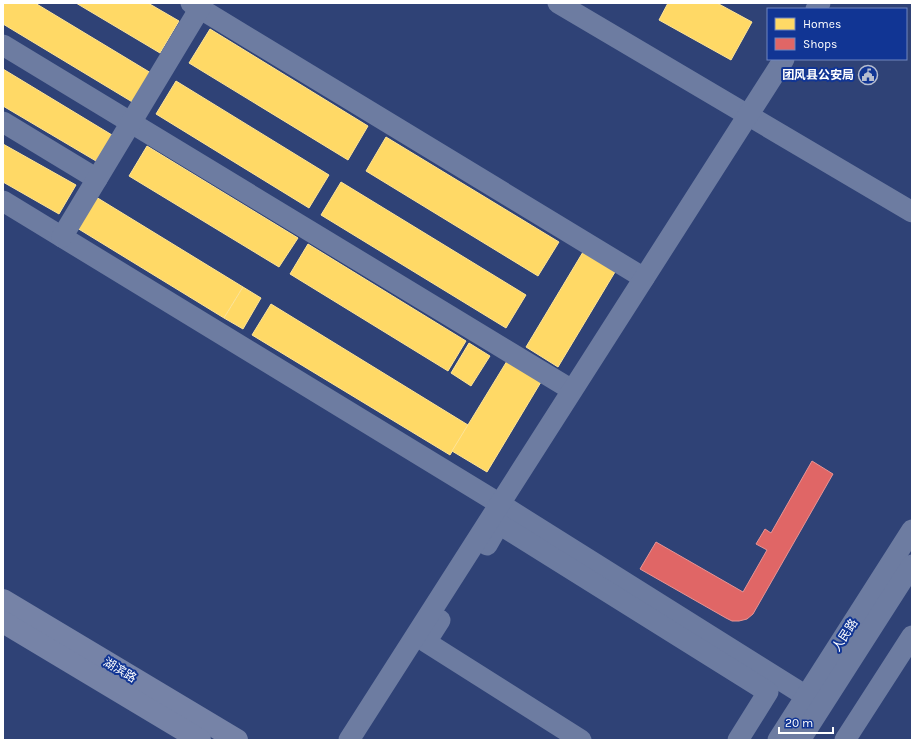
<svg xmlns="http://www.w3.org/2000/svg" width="915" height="743" font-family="Karla,'Noto Sans SC',sans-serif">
<rect width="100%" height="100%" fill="#2f4276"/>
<g fill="#ffd966" stroke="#ffe494">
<path d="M3,3H35L151,73L134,103L3,24Z"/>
<path d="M76,3H148L179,21L160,53Z"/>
<path d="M668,3H717L752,22L731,60L659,20Z"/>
<path d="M210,29L368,126L348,160L189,63Z"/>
<path d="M3,69L112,135L96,161L3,106Z"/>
<path d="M176,81L329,175L309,208L156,114Z"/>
<path d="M386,137L559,242L538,276L366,171Z"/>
<path d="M3,144L76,185L59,214L3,182Z"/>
<path d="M147,146L298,238L279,267L129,176Z"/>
<path d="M341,182L526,295L506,328L321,215Z"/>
<path d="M96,197L243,287L224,318L77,228Z"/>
<path d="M308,244L466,341L448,371L290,274Z"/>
<path d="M583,252L615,272L558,367L526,347Z"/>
<path d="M243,287L261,298L243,329L224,318Z"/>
<path d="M271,304L468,425L450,455L252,335Z"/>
<path d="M469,343L490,356L471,386L451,373Z"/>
<path d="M507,361L541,382L487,472L452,451Z"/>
</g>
<path fill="#e06666" stroke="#e99494" d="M812,461L833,474L753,614L747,619L739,621H732L726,618L640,569L656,542L743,592L767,550L756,544L765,529L771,533Z"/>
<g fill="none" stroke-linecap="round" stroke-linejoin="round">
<g stroke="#6d7ca1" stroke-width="21">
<path d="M191,3L644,278"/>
<path d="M558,3L912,212"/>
<path d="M816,9L820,3"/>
<path d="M3,45L572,390"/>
<path d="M3,122L97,179"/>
<path d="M3,201L500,504L806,696"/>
<path d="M62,237L200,8"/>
<path d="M487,545L499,524L768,692L738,740"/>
<path d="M440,620L426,642L581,740"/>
<path d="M349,740L784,59"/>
<path d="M778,740L912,530"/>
<path d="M800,740L912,565"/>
<path d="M845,740L912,636"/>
</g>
<g stroke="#7683a7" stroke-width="22">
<path d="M3,600L237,740"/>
<path d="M3,622L200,740"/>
</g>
</g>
<defs>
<g id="civic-ring" transform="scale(1)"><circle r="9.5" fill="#113594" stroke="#b6bdcf" stroke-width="1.5"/><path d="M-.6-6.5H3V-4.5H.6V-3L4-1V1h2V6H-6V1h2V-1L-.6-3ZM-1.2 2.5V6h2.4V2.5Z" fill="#b6bdcf"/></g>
</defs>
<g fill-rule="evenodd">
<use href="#civic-ring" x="868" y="75"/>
</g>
<g text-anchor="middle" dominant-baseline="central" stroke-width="4" stroke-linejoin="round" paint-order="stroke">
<g font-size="12" font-weight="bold" fill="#fff" stroke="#113594" text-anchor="end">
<text x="854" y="75">团风县公安局</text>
</g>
<g font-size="12" fill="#fff" stroke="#113594">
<text transform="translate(845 635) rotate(-57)">人民路</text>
<text transform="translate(120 670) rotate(31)">湖滨路</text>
</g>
</g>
<rect width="915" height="743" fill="none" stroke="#ffffff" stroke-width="8"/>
<rect x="767" y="8" width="140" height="52" fill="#113594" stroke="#7086bf"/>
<rect x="775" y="18" width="20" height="12" fill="#ffd966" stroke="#7086bf"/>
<text x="803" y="28" font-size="12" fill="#ffffff">Homes</text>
<rect x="775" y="38" width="20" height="12" fill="#e06666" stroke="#7086bf"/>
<text x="803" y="48" font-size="12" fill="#ffffff">Shops</text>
<path d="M779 727v6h54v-6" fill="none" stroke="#ffffff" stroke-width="2"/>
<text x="785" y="727" font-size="12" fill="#ffffff" stroke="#113594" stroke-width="3" paint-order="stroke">20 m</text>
</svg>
